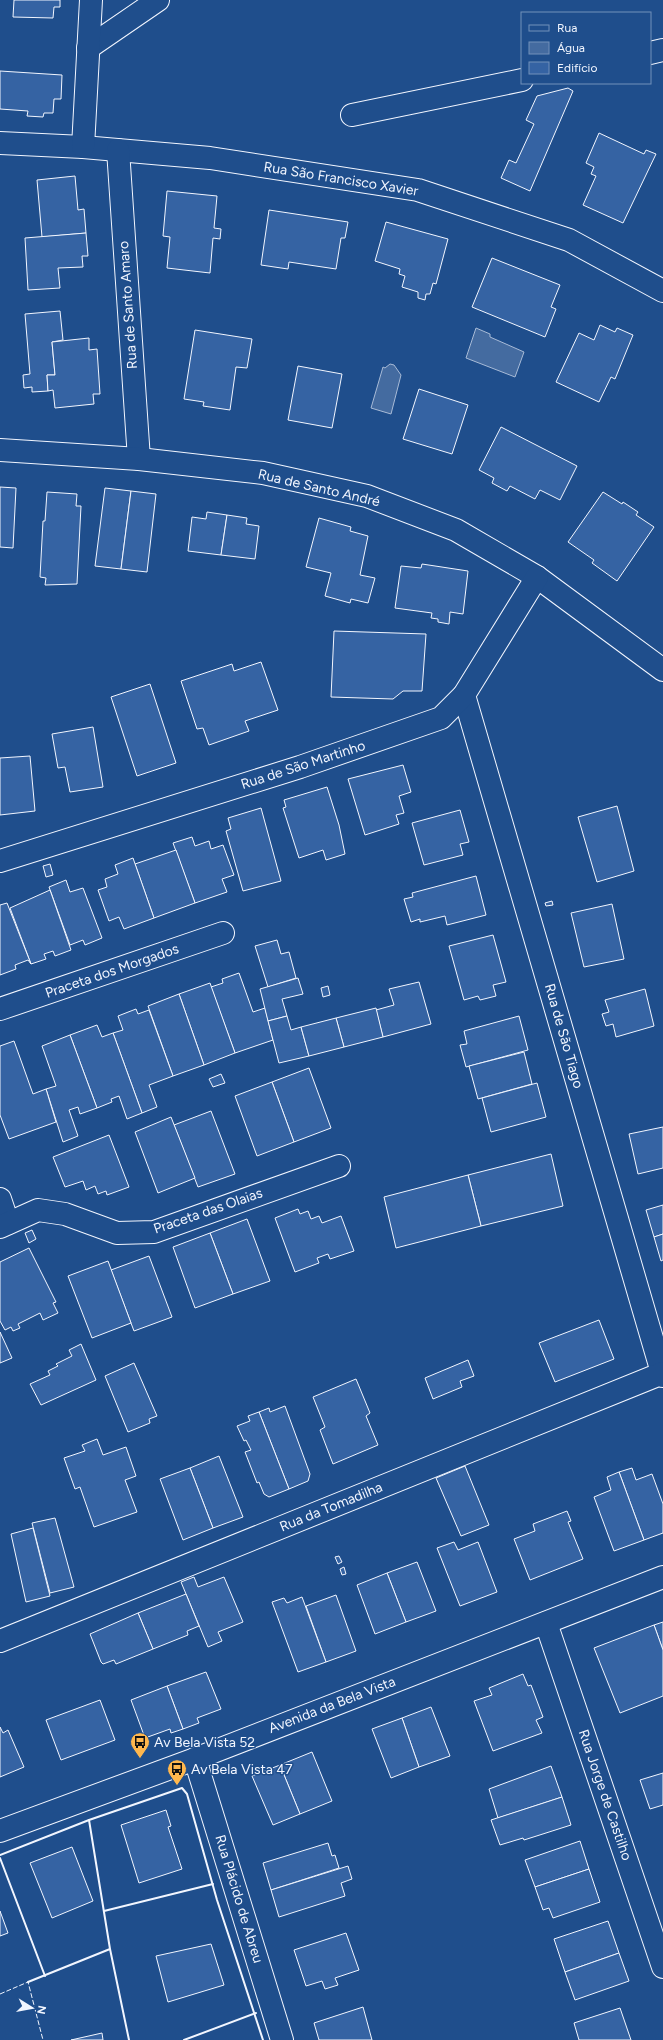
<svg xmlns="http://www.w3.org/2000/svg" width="663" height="2040" font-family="Figtree,sans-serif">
<rect width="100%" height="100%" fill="#1f4e8c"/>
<g fill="#446ba0" stroke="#a8bbd7">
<path d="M476,328L490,334V337L524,352L515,377L466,358Z"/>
<path d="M390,364L394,365L401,375L391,414L371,408L383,367L385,368Z"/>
</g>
<g fill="#3563a3" stroke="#f2f6ff">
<path d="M14,0H60V7H54L53,18L13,17Z"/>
<path d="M0,71L62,75L61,99H54L53,113H44L43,117L27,116L28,111L0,109Z"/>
<path d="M568,88L573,91L530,191L501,178L509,160L516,163L534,124L526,120L537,96Z"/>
<path d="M599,133L644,154L646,150L656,154L623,223L583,205L596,176L591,174L594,167L586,163Z"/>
<path d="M75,176L78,210L84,209L86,233L42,237L37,180Z"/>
<path d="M167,191L217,196L214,228L221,229L220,239L213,238L210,273L167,268L170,237L163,236Z"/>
<path d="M269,210L348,222L345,238H341L336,269L289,262L288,269L261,265Z"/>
<path d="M386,222L448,239L436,284L433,283L430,294H426L425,300L418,298V292L402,287L405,276L399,274L400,269L375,261Z"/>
<path d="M86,233L88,256H82L83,267L58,268L60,288L28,290L25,238Z"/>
<path d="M492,258L560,285L551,307L556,309L545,337L472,307Z"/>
<path d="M60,311L63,340L52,342L55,375H47L48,391L32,392V387L24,388L23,375L30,374L25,314Z"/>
<path d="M600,325L615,332L617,328L633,335L615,379L611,377L599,402L556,382L579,333L594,340Z"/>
<path d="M195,330L252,339L247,368L236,367L230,410L203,406L204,402L184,399Z"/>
<path d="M89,338V350L97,349L100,394H93L94,404L55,408L53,390L48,391L47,375H55L52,342Z"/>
<path d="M298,366L342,374L332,428L288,420Z"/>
<path d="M419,389L468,405L452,454L403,439Z"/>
<path d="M501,427L577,466L560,500L540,490L535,499L510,486L507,491L492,483L494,478L479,470Z"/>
<path d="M0,487L16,488L13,548L0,547Z"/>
<path d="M105,488L131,491L121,569L95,566Z"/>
<path d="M131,491L156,494L147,572L121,569Z"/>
<path d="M47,492L77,494L76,506H81L77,584L45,585L46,578L40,577L43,521H45Z"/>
<path d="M603,492L622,504L623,502L638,512L636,515L654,527L617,581L592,563L594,560L568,542Z"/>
<path d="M207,512L227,515L221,555L188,551L192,517L206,519Z"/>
<path d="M227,515L247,518L246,524L259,526L255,559L221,555Z"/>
<path d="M319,518L351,527L350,531L368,536L360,575L375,578L368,603L351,599L350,603L325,596L331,573L306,567Z"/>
<path d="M422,564L468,571L463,614L450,612L449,624L438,622V619L431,618L432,613L395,608L401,566L421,568Z"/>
<path d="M334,631L426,634L422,691H403L393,699L331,697Z"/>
<path d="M261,662L278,710L245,721L249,731L209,745L203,728L197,729L181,681L232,664L234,671Z"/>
<path d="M150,684L176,763L137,776L111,697Z"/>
<path d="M93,727L103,787L70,792L65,767L58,768L52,734Z"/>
<path d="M30,756L35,811L0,815V758Z"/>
<path d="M403,765L411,792L399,796L404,813L396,815L399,824L365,835L348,779Z"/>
<path d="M327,787L339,825L345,854L326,860L323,850L299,858L283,808L286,807L284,800Z"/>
<path d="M617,806L634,871L597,882L578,817Z"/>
<path d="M261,808L281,881L243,891L226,831L231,829L228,818Z"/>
<path d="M460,810L469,842L460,844L463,855L424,865L412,823Z"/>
<path d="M192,837L195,846L209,841L211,849L223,845L234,875L222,879L227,892L195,903L173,843Z"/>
<path d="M176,850L195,903L154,918L135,864Z"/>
<path d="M133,858L154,918L124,929L119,917L109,921L98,890L107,887L105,879L118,874L115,865Z"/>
<path d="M50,864L53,875L46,877L43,866Z"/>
<path d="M476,876L486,915L447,925L445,916L420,922V919L411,922L404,899L413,897L412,893Z"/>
<path d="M66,880L70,892L83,888L102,938L85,945L83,940L70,945L49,887Z"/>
<path d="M50,890L71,950L55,956L53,951L44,954L46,959L31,964L10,908Z"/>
<path d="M552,901L553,905L546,906L545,903Z"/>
<path d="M7,903L31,964L28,960L15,965L16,969L0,975V905Z"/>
<path d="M612,904L624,959L584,967L571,913Z"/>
<path d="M493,935L506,982L493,985L496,996L480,1000L478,996L464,1000L449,946Z"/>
<path d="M277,940L281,954L289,952L296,978L268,987L255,946Z"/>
<path d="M239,973L253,1012L265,1008L273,1040L235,1053L211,987L223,983L222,979Z"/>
<path d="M298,978L303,994L282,999L287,1016L268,1021L260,989Z"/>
<path d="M419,982L431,1024L383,1037L376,1010L394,1005L389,989Z"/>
<path d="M210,983L235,1053L204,1065L179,994Z"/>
<path d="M328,986L330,995L323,997L321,988Z"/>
<path d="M645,989L654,1026L616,1037L613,1024L606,1026L602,1014L609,1012L605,1000Z"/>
<path d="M179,994L204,1065L173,1076L148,1006Z"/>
<path d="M376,1008L383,1037L344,1047L336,1018Z"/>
<path d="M136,1009L138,1014L149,1010L173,1076L149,1085L157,1107L142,1113L113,1033L123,1030L118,1016Z"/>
<path d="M287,1016L291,1030L301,1027L309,1056L279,1063L268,1021Z"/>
<path d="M519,1016L528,1050L466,1067L460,1045L467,1044L464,1031Z"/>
<path d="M336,1018L344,1047L309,1056L301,1027Z"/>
<path d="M97,1025L102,1037L113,1033L142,1113L127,1119L119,1096L111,1099L112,1102L97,1108L70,1035Z"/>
<path d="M70,1035L97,1108L80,1114L78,1107L69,1110L78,1136L63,1142L46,1089L56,1086L42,1046Z"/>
<path d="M14,1041L33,1094L46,1089L56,1122L9,1139L0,1115V1046Z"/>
<path d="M524,1052L532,1084L478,1099L469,1066Z"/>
<path d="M309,1068L331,1128L294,1142L272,1082Z"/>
<path d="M221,1074L225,1083L213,1087L209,1079Z"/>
<path d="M272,1082L294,1142L257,1156L235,1096Z"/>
<path d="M537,1083L546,1117L491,1132L482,1098Z"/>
<path d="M211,1111L235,1174L198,1187L174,1125Z"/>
<path d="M171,1117L195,1178L158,1193L135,1132Z"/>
<path d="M663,1127V1168L638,1174L629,1134Z"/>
<path d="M109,1135L129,1187L107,1195L106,1191L98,1194L95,1186L86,1190L83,1181L65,1187L53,1157Z"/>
<path d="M551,1154L563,1206L481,1226L468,1175Z"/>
<path d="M468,1175L481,1226L396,1248L384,1197Z"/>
<path d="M663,1205V1234L654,1237L646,1210Z"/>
<path d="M298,1209L300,1214L308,1211L311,1219L319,1216L322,1223L341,1216L354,1251L330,1259L328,1254L317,1258L319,1263L295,1272L275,1218Z"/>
<path d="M247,1219L270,1281L233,1294L210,1233Z"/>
<path d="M32,1230L36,1239L29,1243L25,1233Z"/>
<path d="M210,1233L233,1294L195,1308L173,1247Z"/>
<path d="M663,1234V1260L661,1261L654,1237Z"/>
<path d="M29,1248L56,1302L53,1303L58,1313L43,1320L40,1313L18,1324L20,1328L13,1331L11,1327L5,1330L0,1321V1262Z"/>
<path d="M149,1256L172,1317L134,1331L111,1270Z"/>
<path d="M108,1261L131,1323L92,1338L68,1276Z"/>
<path d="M599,1320L614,1359L555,1382L539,1343Z"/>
<path d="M0,1332L12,1358L0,1363Z"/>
<path d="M81,1344L96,1380L41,1405L30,1384L50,1375L48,1371L58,1366L56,1364L72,1356L69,1350Z"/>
<path d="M468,1360L474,1376L460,1381L462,1387L433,1399L425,1378Z"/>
<path d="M134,1363L157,1416L149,1419L150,1423L128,1432L105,1376Z"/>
<path d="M356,1379L370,1413L366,1416L378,1445L333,1464L320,1430L325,1427L313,1397Z"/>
<path d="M285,1406L310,1474L308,1481L289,1489L259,1412L269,1408L270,1412Z"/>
<path d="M259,1412L289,1489L269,1497L264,1494L259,1482L257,1483L245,1452L251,1450L246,1440L244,1441L237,1426L250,1421L248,1416Z"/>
<path d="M97,1439L103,1455L126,1447L136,1476L125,1480L137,1512L94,1527L80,1487L75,1489L64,1458L85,1451L82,1445Z"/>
<path d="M219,1456L243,1517L213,1528L190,1468Z"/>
<path d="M465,1466L489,1525L461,1536L436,1478Z"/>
<path d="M190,1468L213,1528L183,1540L160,1479Z"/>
<path d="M632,1468L636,1480L652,1474L663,1504V1533L644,1540L619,1472Z"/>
<path d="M619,1472L644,1540L614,1551L594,1497L611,1490L607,1477Z"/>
<path d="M567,1511L571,1521L568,1522L583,1559L530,1580L514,1539L535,1531L533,1524Z"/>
<path d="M55,1518L74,1587L50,1593L32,1523Z"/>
<path d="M33,1528L50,1596L26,1602L11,1534Z"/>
<path d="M454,1542L458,1550L478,1542L497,1592L460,1606L437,1548Z"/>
<path d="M339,1556L342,1562L338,1564L335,1557Z"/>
<path d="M417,1562L436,1611L406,1622L387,1573Z"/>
<path d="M344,1567L346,1574L342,1575L340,1569Z"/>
<path d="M387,1573L406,1622L375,1634L357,1585Z"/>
<path d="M194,1577L198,1587L224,1577L243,1622L218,1632L222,1641L208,1647L181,1582Z"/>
<path d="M186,1594L199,1626L187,1631L188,1635L153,1649L138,1613Z"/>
<path d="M336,1595L356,1651L326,1662L306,1606Z"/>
<path d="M302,1597L326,1662L298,1672L272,1602L284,1598L287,1603Z"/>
<path d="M138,1613L153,1649L116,1664L114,1660L103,1664L101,1662L90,1634Z"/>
<path d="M663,1622V1650L654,1625Z"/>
<path d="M654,1625L663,1650V1696L620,1713L594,1648Z"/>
<path d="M206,1672L221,1709L197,1718L199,1723L183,1729L167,1686Z"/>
<path d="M523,1674L528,1686L531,1685L543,1717L536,1720L542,1733L493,1751L474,1701L492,1695L489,1688Z"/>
<path d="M167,1686L183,1729L171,1733L170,1729L145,1738L131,1700Z"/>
<path d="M100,1700L115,1740L61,1760L46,1720Z"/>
<path d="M431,1707L450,1756L419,1767L402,1718Z"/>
<path d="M402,1718L419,1767L391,1778L372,1729Z"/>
<path d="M0,1727L3,1733L8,1730L24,1767L0,1777Z"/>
<path d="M312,1752L332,1801L300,1814L280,1765Z"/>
<path d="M280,1765L300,1814L273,1825L252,1776Z"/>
<path d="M551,1766L562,1797L498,1818L489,1789Z"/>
<path d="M663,1773V1805L650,1809L640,1780Z"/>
<path d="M562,1797L571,1825L524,1840L523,1838L500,1845L491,1820Z"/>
<path d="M166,1810L171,1826L168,1827L182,1869L139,1883L121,1825Z"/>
<path d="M580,1841L589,1869L535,1887L525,1860Z"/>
<path d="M328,1843L332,1856L335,1855L339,1868L271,1890L263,1863Z"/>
<path d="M72,1847L93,1901L52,1918L30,1863Z"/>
<path d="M348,1866L352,1879L341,1883L345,1896L279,1917L271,1890Z"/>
<path d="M589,1869L600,1902L553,1918L549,1908L543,1910L535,1887Z"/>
<path d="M0,1911L8,1933L0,1936Z"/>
<path d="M608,1921L619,1953L565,1972L554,1939Z"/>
<path d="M346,1933L359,1970L335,1978L338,1985L325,1989L322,1981L306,1986L294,1950Z"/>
<path d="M211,1944L224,1985L168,2002L156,1956Z"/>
<path d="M619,1953L629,1981L575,2000L565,1972Z"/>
<path d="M363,2007L372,2040H319L314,2023Z"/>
<path d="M620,2008L631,2040H579L574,2023Z"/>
<path d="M102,2033L103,2040H71Z"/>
</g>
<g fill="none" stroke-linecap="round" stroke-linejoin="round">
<g stroke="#f2f6ff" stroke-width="24">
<g id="minor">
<path d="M88,48L158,0"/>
<path d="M650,53L663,50"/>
<path d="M352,115L522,80"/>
<path d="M0,143L83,147L210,158L418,190L569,240L663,291"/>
<path d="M83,147L91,0"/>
<path d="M118,150L139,459"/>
<path d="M0,450L139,459L263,473L367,496L456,530L537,577L663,670"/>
<path d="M464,695L663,1376"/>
<path d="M0,861L300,767L441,718L464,695L537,577"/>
<path d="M0,1009L223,933"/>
<path d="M0,1199L8,1223"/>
<path d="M0,1227L38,1210L65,1214L117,1233L154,1232L339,1166"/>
<path d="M546,1623L663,1967"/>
<path d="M0,1641L663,1373"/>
<path d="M195,1759L282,2040"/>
<path d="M0,1831L195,1759L663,1577"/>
</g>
</g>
<use href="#minor" stroke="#1f4e8c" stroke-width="22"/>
<path stroke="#f2f6ff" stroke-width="1" stroke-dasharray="5 2" stroke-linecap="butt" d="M0,1994L28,1982L43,2040"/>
<g stroke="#f2f6ff" stroke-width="2">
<path d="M0,1855L89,1820"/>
<path d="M0,1858L45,1976"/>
<path d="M104,1911L213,1884"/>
<path d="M28,1982L110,1949"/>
<path d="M129,2040L110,1949L89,1820L182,1788L187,1794L217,1900L263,2040"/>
<path d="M184,2040L256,2013"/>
</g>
</g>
<defs>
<g id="bus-pin" transform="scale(1)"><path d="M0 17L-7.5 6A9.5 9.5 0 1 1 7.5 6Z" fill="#ffb74d" stroke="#1f4e8c"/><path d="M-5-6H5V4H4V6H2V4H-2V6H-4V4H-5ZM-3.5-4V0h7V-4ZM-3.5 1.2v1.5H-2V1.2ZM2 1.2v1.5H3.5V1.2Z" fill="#111"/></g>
</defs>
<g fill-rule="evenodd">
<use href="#bus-pin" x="140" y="1742"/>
<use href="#bus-pin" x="177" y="1769"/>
</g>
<g text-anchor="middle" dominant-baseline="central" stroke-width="3" stroke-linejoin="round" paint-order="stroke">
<g font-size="14" fill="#f2f6ff" stroke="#1f4e8c">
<text transform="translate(341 179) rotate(9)">Rua São Francisco Xavier</text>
<text transform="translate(128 305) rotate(-94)">Rua de Santo Amaro</text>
<text transform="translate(319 488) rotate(13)">Rua de Santo André</text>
<text transform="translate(303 765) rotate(-18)">Rua de São Martinho</text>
<text transform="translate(112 971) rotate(-19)">Praceta dos Morgados</text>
<text transform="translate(564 1036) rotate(74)">Rua de São Tiago</text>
<text transform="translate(208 1211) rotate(-19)">Praceta das Olaias</text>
<text transform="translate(331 1507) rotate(-22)">Rua da Tomadilha</text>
<text transform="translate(332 1705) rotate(-21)">Avenida da Bela Vista</text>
<text transform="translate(605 1795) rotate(71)">Rua Jorge de Castilho</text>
<text transform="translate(239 1899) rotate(73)">Rua Plácido de Abreu</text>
</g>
<g font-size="14" fill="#f2f6ff" stroke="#1f4e8c" text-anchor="start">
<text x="154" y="1742">Av Bela Vista 52</text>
<text x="191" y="1769">Av Bela Vista 47</text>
</g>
</g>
<rect x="521" y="12" width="130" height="72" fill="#1f4e8c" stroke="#7391ba"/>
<rect x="529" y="25" width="20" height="6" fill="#1f4e8c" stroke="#7391ba"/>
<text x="557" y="32" font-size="12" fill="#f2f6ff">Rua</text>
<rect x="529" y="42" width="20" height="12" fill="#446ba0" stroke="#7391ba"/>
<text x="557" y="52" font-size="12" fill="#f2f6ff">Água</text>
<rect x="529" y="62" width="20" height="12" fill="#3563a3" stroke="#7391ba"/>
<text x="557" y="72" font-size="12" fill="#f2f6ff">Edifício</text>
<g transform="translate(32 2008) rotate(101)" stroke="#1f4e8c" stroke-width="3" paint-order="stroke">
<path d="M0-3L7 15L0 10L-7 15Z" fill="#f2f6ff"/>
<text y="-6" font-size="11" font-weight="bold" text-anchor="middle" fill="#f2f6ff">N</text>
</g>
</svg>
